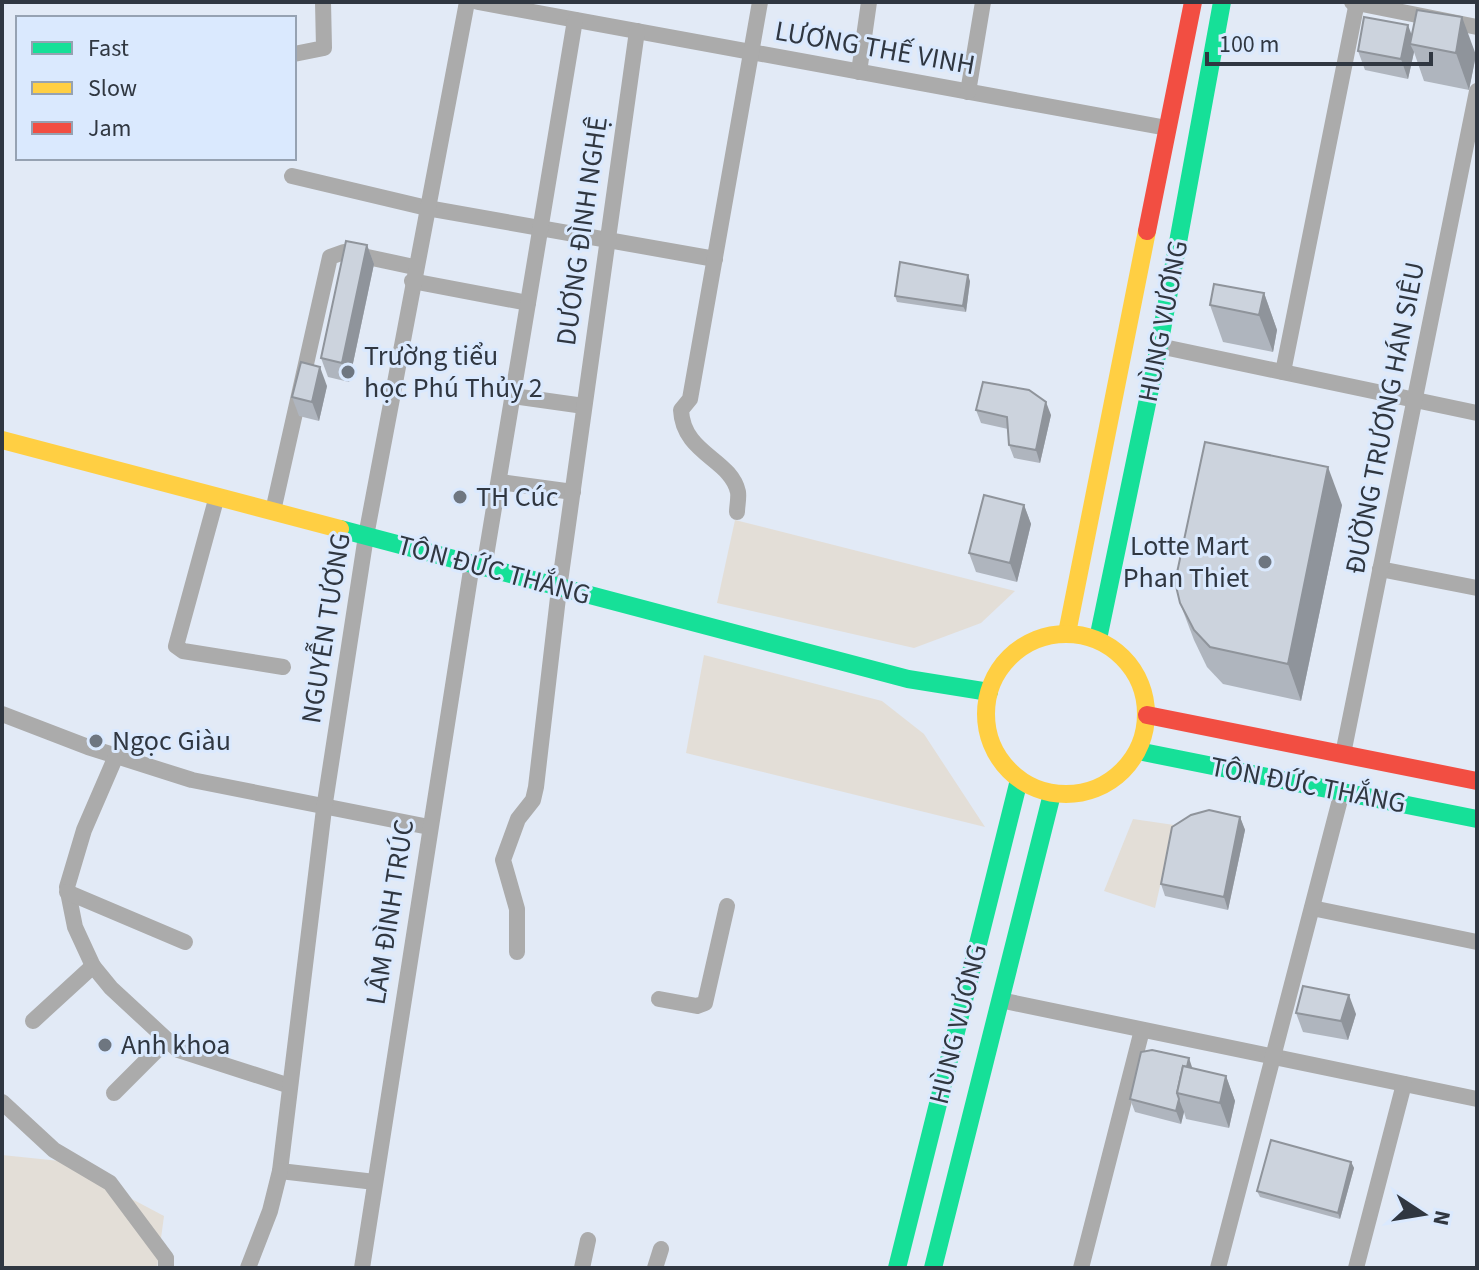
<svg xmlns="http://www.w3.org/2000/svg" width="1479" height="1270" font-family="'Source Sans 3',sans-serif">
<rect width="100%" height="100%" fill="#e2eaf6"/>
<g fill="#e3ded7">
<path d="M735,520L1015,591L981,623L914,648L717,603Z"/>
<path d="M704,655L882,701L924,734L985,827L686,753Z"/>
<path d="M1133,819L1174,825L1155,908L1104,891Z"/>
<path d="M2,1155L60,1161L164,1216L157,1268H2Z"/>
</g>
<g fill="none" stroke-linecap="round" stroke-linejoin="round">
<g stroke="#ababab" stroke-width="16">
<path d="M478,2L1167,128"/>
<path d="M1352,2L1477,27"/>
<path d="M294,54L324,48L323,2"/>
<path d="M859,72L869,2"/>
<path d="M968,92L983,2"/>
<path d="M292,176L427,208L715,259"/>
<path d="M412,281L528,303"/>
<path d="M1159,346L1477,413"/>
<path d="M1283,372L1357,2"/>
<path d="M513,396L584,406"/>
<path d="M500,482L573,492"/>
<path d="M217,496L176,646L183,651L283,667"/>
<path d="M273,511L330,257L344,252L414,267"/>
<path d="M737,512C737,506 739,498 738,492C731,459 683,454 681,410L690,399L760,2"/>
<path d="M484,568L575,20"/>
<path d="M1380,569L1477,588"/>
<path d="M2,714L88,747L192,780L429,827"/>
<path d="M1343,754L1477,91"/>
<path d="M116,756L84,830L67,887L75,927L93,966L111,988L178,1050L290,1086"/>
<path d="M67,892L185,942"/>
<path d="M1312,908L1477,942"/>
<path d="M517,952V909L503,860L518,819L533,800L536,787L559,589L637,31"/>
<path d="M659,999L697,1006L705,1003L727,906"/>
<path d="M1000,1000L1477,1099"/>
<path d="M33,1021L93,966"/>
<path d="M114,1093L166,1041"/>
<path d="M2,1102L54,1150L110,1183L166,1258V1268"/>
<path d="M375,1182L280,1171L324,809L366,536L467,2"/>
<path d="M248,1268L270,1211L280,1171"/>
<path d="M362,1268L472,564"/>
<path d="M582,1268L588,1240"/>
<path d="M655,1268L661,1249"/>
<path d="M1081,1268L1142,1030"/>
<path d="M1218,1268L1342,792"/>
<path d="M1356,1268L1404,1084"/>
</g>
<g stroke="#16e098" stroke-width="18">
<path d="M340,529L908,679L989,692"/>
<path d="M1098,639L1159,346L1222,2"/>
<path d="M1138,751L1477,819"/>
<path d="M897,1268L1019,780"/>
<path d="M933,1268L1052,794"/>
</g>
<g stroke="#ffcf43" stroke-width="18">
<path d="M2,440L340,529"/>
<path d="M1067,633L1147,231"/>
<circle cx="1066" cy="714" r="80"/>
</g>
<g stroke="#f24e42" stroke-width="18">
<path d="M1147,231L1193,2"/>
<path d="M1147,715L1477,781"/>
</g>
</g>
<g fill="#afb5be">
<path d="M1412,35L1476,55L1469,90L1424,81L1414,52L1408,79L1365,70L1358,51Z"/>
<path d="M367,245L374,264L349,382L328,377L321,358Z"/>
<path d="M970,281L966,312L897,302L895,296Z"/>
<path d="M1264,293L1277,330L1273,352L1223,342L1210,305Z"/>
<path d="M327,386L319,421L299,416L292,397Z"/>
<path d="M976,410L1051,415L1040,463L1014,458L1009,445L1008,429L981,423Z"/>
<path d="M1024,505L1031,524L1017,582L976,572L969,553Z"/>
<path d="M1342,505L1301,701L1223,684L1207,667L1194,640L1180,603Z"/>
<path d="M1240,817L1245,830L1228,910L1165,896L1161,884Z"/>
<path d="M1296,1013L1356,1014L1348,1040L1303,1032Z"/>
<path d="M1193,1068L1226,1076L1235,1101L1229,1128L1186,1119L1184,1112L1181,1124L1135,1112L1130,1099Z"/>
<path d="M1351,1162L1354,1168L1340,1219L1260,1197L1257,1191Z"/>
</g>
<g fill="#8f949b">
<path d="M1462,17L1476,55L1469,90L1456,53Z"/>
<path d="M1408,25L1415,44H1410L1414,52L1408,79L1401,59Z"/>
<path d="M367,245L374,264L349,382L342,363Z"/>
<path d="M968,275L970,281L966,312L963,306Z"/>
<path d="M1264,293L1277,330L1273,352L1259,315Z"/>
<path d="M320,367L327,386L319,421L312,402Z"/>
<path d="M1046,402L1051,415L1040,463L1036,450Z"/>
<path d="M1328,467L1342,505L1301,701L1288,664Z"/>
<path d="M1024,505L1031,524L1017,582L1010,563Z"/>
<path d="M1240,817L1245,830L1228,910L1224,897Z"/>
<path d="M1349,995L1356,1014L1348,1040L1341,1021Z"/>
<path d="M1189,1058L1193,1070L1180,1094Z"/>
<path d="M1226,1076L1235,1101L1229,1128L1220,1103Z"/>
<path d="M1179,1099L1184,1112L1181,1124L1176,1111Z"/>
<path d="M1351,1162L1354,1168L1340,1219L1338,1213Z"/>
</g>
<g fill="#ccd3dd" stroke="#8f949b" stroke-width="2">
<path d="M1417,10L1462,17L1456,53L1410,44Z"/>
<path d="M1364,17L1408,25L1401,59L1358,51Z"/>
<path d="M346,241L367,245L342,363L321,358Z"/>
<path d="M900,262L968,275L963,306L895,296Z"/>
<path d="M1214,284L1264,293L1259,315L1210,305Z"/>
<path d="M301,362L320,367L312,402L292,397Z"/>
<path d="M983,382L1029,390L1046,402L1036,450L1009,445L1007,417L976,410Z"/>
<path d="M1205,442L1328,467L1288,664L1210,647L1194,630L1180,603L1175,582Z"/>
<path d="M984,495L1024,505L1010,563L969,553Z"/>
<path d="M1209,810L1240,817L1224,897L1161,884L1172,827L1191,815Z"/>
<path d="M1303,986L1349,995L1341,1021L1296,1013Z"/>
<path d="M1152,1050L1189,1058L1187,1067L1183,1066L1177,1093L1179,1099L1176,1111L1130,1099L1141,1052Z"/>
<path d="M1183,1066L1226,1076L1220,1103L1177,1093Z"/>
<path d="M1271,1140L1351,1162L1338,1213L1257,1191Z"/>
</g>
<g fill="#6e7680" stroke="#dae9fe" stroke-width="3">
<circle cx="348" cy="372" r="8"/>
<circle cx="460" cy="497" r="8"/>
<circle cx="1265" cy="562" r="8"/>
<circle cx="96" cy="741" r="8"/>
<circle cx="105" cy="1045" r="8"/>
</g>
<g text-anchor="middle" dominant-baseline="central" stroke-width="6" stroke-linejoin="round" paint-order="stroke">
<g font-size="28" fill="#303741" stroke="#dae9fe">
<text transform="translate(875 48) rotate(10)">LƯƠNG THẾ VINH</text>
<text transform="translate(582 231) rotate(-82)">DƯƠNG ĐÌNH NGHỆ</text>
<text transform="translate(1163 321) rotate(-79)">HÙNG VƯƠNG</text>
<text transform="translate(1385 418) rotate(-79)">ĐƯỜNG TRƯƠNG HÁN SIÊU</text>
<text transform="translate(494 570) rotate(15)">TÔN ĐỨC THẮNG</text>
<text transform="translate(326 628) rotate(-81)">NGUYỄN TƯƠNG</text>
<text transform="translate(1308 785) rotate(11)">TÔN ĐỨC THẮNG</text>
<text transform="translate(390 912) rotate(-81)">LÂM ĐÌNH TRÚC</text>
<text transform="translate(958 1024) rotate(-76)">HÙNG VƯƠNG</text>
</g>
<g font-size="28" fill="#303741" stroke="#dae9fe" text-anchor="start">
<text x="364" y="356">Trường tiểu<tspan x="364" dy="32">học Phú Thủy 2</tspan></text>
<text x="476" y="497">TH Cúc</text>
<text x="1249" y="546" text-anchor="end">Lotte Mart<tspan x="1249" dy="32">Phan Thiet</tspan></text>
<text x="112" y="741">Ngọc Giàu</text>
<text x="121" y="1045">Anh khoa</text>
</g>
</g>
<rect width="1479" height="1270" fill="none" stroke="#303741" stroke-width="8"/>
<rect x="16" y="16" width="280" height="144" fill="#dae9fe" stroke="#96a2b2" stroke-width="2"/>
<rect x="32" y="42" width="40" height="12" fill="#16e098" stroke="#96a2b2" stroke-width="2"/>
<text x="88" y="56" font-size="24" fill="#303741">Fast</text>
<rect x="32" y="82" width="40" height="12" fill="#ffcf43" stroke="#96a2b2" stroke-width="2"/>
<text x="88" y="96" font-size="24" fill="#303741">Slow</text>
<rect x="32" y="122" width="40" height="12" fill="#f24e42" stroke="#96a2b2" stroke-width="2"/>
<text x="88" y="136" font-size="24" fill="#303741">Jam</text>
<g transform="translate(1423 1214) rotate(102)" stroke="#dae9fe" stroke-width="6" paint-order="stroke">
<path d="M0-6L14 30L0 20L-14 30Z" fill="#303741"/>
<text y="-12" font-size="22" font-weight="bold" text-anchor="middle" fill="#303741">N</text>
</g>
<path d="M1207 52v12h224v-12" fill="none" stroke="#303741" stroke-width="4"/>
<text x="1219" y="52" font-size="24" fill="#303741" stroke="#dae9fe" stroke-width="6" paint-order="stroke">100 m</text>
</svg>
